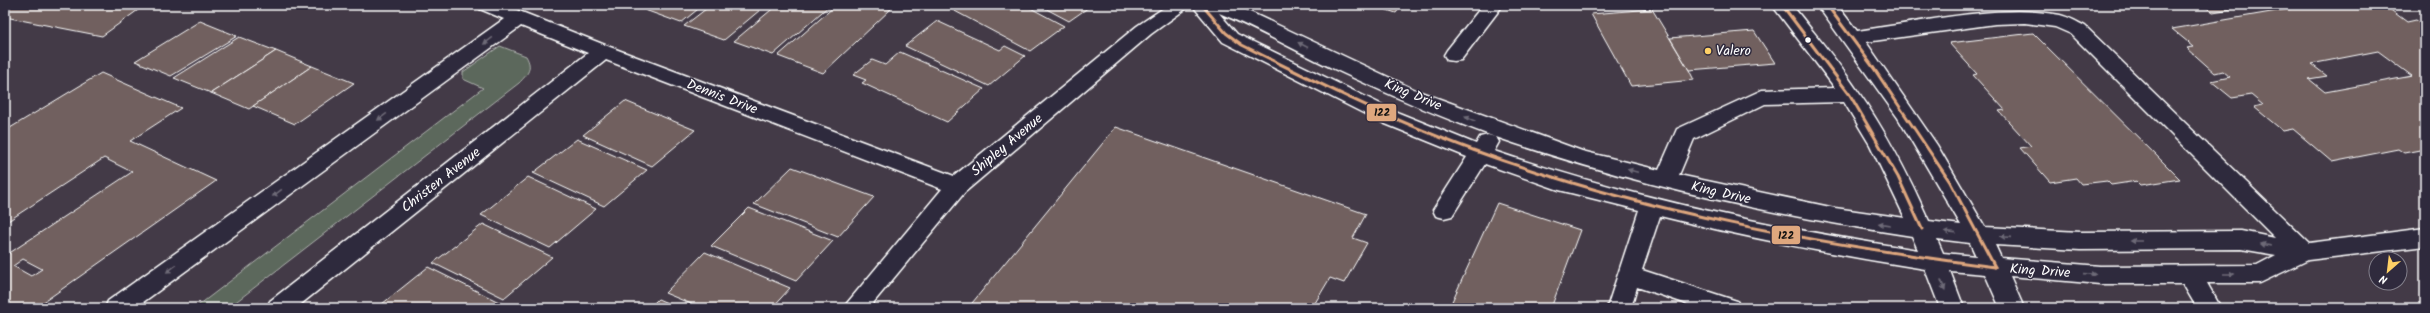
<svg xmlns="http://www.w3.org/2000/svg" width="2430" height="313" font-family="Kalam,sans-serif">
<rect width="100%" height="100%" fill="#433a47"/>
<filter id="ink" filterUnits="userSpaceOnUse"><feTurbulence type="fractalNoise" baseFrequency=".025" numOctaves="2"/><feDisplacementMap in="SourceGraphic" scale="8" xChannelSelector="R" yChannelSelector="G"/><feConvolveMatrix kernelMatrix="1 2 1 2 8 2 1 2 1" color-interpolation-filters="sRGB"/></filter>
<g filter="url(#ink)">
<path fill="#5c675c" stroke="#aeb3ae" d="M500,46L526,56C533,68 528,74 519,83L228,308H195L483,88L463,79V72Z"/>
<g fill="#71615e" stroke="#fff" fill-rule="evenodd">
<path d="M5,5H145L102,36L5,17Z"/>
<path d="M651,5H703L681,23L645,10Z"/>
<path d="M711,5H766L724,40L684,26Z"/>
<path d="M777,5H830L773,55L734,41Z"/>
<path d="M836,5H880L891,9L823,73L778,56Z"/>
<path d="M958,5H1025L1064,26L1030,51L951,9Z"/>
<path d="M1039,5H1092L1069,21Z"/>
<path d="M1372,5H1402L1396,13Z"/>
<path d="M2204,5H2256L2213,12Z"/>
<path d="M2312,5H2384L2407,22L2416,20L2425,26V149L2404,153L2398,149L2332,162L2293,129L2283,131L2254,107L2263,105L2251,95L2232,98L2211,81L2230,77L2223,71L2215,73L2187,48L2194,47L2172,29ZM2378,51L2412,76L2325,92L2309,79L2327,76L2311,64Z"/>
<path d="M1652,9L1689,70L1694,80L1631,86L1591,14Z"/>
<path d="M200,21L237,36L171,76L135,61Z"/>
<path d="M937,21L1000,50L1005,46L1025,56L989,86L905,46Z"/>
<path d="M1754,31L1775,63L1689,70L1670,38Z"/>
<path d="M2033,33L2180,179L2141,185L2137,181L2111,185L2107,181L2081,184L2076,178L2050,182L2020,148L2031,146L1999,111L2005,110L1973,75L1977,74L1949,43Z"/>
<path d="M239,37L276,51L211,93L174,78Z"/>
<path d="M276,51L312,66L249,109L211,93Z"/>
<path d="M900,52L984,89L947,122L862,83L866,80L853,75L872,60L885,65Z"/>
<path d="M312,66L354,83L295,124L253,106Z"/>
<path d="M101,73L181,108L130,141L216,181L35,308H5V256L132,172L104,158L5,223V131ZM23,259L42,269L31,276L13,266Z"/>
<path d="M625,101L695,130L652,166L583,135Z"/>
<path d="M1116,127L1366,214L1353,238L1367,243L1344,283L1330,278L1312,308H968Z"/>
<path d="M577,139L647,170L604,206L533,173Z"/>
<path d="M792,167L874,197L838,237L754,204Z"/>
<path d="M528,177L596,209L550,248L481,215Z"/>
<path d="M1497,203L1580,230L1551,308H1449Z"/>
<path d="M749,208L833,241L796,281L711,246Z"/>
<path d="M483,224L552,257L504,298L433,263Z"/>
<path d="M705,252L790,288L772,308H701L665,293Z"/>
<path d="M428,267L503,304L498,308H377Z"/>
<path d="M658,299L679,308H649Z"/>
</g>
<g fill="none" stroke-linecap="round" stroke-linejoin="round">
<g stroke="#fff" stroke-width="3">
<g id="minor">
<path d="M477,5H504L610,47L954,176L1137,26L1168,5H1191L1151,34L965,192L869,308H843L942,189L606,60L296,308H267L270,301L588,53L521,26L135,308H105L108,301L504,19L480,9Z"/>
<path d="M1192,5H1235L1418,91L1582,151L1659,170L1677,129L1762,90L1835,88L1772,5H1792C1814,33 1837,60 1857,90C1886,131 1909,176 1929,221L1961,225L1898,118L1817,5H1837L1857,31C1918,23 2000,3 2060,15C2069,17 2077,22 2085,26L2309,243L2425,228V246L2308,260L2260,283H2207L2221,308H2197L2183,284H2100L2010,276L2024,308H2000L1985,274L1950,271L1964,308H1940L1925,269C1836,255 1748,238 1660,216L1642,270L1737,301L1740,308H1699L1637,287L1631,308H1607L1639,210L1559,190L1485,164L1452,216L1444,218L1436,216L1433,210L1467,157L1383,123L1223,42ZM1219,13C1258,29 1294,50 1332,68C1385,93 1440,117 1495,137L1488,135L1480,137L1476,144L1399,113L1237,34ZM2025,23L2055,27L2071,34L2275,238L2241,231L2080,232L1985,227L1937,145L1866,42L1995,24ZM1844,102L1870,145L1905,218L1835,208L1679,175L1694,139L1765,104ZM1496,137C1631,184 1771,215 1912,236L1918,250C1773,228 1633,198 1494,151L1499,142ZM1937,239L1970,243L1976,256L1943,253ZM1995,245L2080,250L2241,249L2276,255L2257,265L2100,266L2001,258Z"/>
<path d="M1483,5H1503L1461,60L1454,61L1447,60L1444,55L1447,50Z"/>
</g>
</g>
<use href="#minor" fill="#2f2a3d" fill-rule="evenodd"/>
<g stroke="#2f2a3d" stroke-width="6">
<g id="bus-1">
<path d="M1202,5L1226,33L1242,45C1318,83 1394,121 1473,150C1642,212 1818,244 1995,267"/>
<path d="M1782,5L1850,95L1898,177L1922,229"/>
<path d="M1827,5L1873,67L1950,182L1995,267"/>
</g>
</g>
<use href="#bus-1" stroke="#dfa77e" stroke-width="3"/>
</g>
<defs><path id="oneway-solid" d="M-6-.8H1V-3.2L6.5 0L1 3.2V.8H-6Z"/></defs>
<g fill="#6d6a77">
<use href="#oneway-solid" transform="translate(488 41) rotate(144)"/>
<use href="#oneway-solid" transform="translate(1303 45) rotate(-153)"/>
<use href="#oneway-solid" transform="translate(382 117) rotate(144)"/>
<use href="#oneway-solid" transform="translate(1470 119) rotate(-158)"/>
<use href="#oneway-solid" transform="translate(1633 171) rotate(-165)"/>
<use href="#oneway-solid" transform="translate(277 193) rotate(144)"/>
<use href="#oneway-solid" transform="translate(1884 224) rotate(-171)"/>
<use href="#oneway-solid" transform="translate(1950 232) rotate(-174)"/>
<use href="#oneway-solid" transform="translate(2006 237) rotate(-176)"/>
<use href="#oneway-solid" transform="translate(2136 241) rotate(180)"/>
<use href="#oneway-solid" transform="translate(2266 245) rotate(-170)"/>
<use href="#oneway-solid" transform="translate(171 269) rotate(144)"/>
<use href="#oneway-solid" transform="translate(2090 274) rotate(4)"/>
<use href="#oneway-solid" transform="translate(2229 274)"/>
<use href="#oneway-solid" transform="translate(1943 285) rotate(69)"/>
</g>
</g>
<circle fill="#fff" stroke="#2f2a3d" stroke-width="1.5" cx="1808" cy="40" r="3.5"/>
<circle fill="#ffd166" stroke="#2f2a3d" stroke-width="1.5" cx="1708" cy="51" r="4"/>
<g text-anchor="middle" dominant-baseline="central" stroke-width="3" stroke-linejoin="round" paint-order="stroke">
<g font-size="14" fill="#fff" stroke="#2f2a3d" text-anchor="start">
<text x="1716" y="51">Valero</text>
</g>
<g font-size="14" fill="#fff" stroke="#2f2a3d">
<text transform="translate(1413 95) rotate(23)">King Drive</text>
<text transform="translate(722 97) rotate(21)">Dennis Drive</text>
<text transform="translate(1007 145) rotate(-40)">Shipley Avenue</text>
<text transform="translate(441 180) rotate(-38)">Christen Avenue</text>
<text transform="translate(1721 193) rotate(13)">King Drive</text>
<text transform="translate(2040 271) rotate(4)">King Drive</text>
</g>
</g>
<g stroke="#2f2a3d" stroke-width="1.5">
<rect x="1366" y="103" width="31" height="19" rx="4" fill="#dfa77e"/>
<rect x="1771" y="225" width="30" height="20" rx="4" fill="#dfa77e"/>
</g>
<g font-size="11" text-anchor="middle" font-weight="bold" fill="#111">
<text x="1382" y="116">122</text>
<text x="1786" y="239">122</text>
</g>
<rect width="2430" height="313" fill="none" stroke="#2f2a3d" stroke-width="20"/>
<rect x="10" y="10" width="2410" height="293" fill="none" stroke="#fff" stroke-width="1.5" filter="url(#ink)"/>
<g transform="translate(2388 271) rotate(208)"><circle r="19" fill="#2f2a3d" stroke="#827f8b"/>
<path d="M0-3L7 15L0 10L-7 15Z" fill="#ffd166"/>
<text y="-6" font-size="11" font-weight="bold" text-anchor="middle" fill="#ffffff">N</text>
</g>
</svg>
